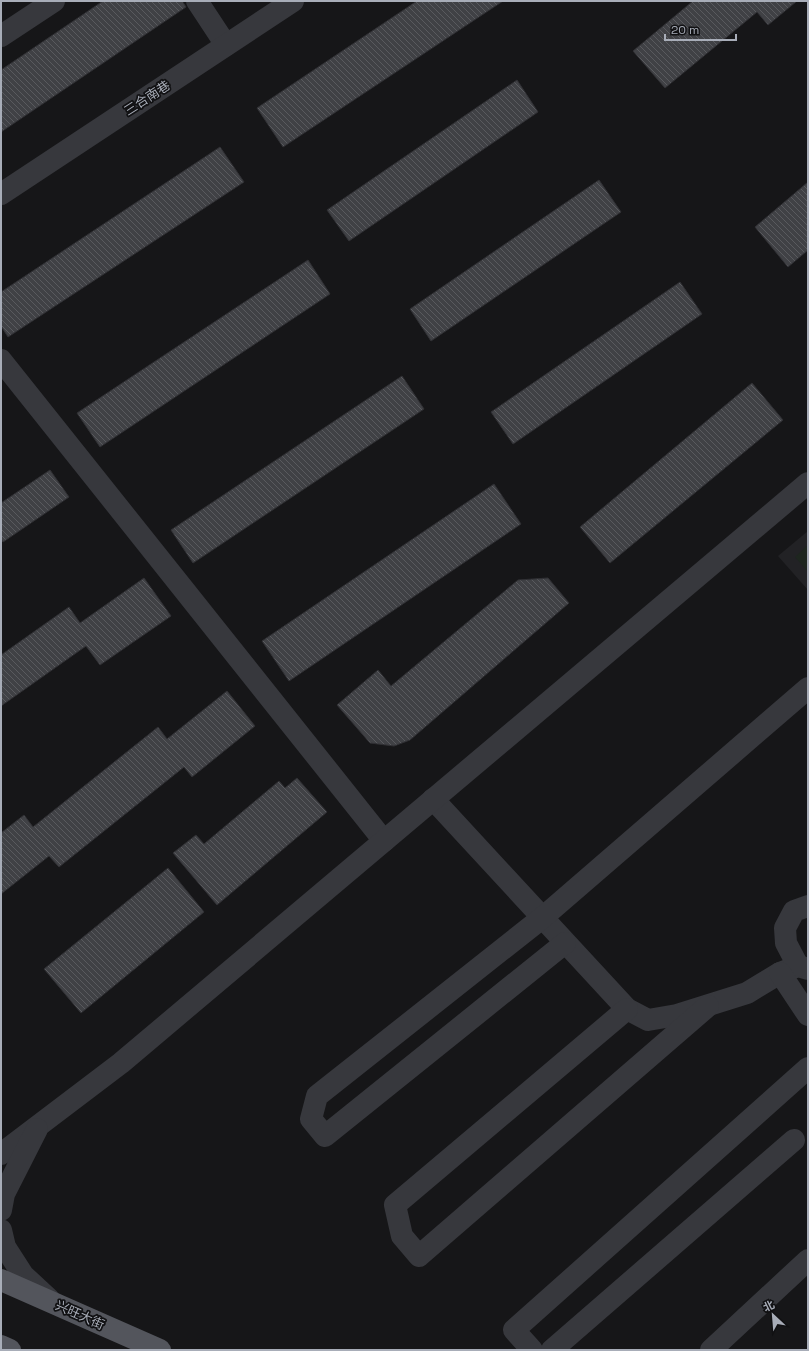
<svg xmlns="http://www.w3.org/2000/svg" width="809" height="1351" font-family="'Space Grotesk','Noto Sans SC',sans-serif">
<defs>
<pattern id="building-back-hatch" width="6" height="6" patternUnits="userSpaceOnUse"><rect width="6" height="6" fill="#404145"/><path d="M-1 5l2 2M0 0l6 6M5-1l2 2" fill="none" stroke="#595a5e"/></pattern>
</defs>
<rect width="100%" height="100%" fill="#161618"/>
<path fill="#222225" d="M808,531V590L778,556Z"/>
<path fill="#1e261f" d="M808,545V572L795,557Z"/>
<g fill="url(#building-back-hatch)" stroke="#303034">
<path d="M103,1H182L186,7L1,132V70Z"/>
<path d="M417,1H503L283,147L257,108Z"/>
<path d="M693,1H797L768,25L757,12L665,88L633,51Z"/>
<path d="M517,80L538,112L349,241L327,210Z"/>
<path d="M220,147L244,182L8,337L1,326V292Z"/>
<path d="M599,180L621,212L431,341L410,309Z"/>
<path d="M808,182V250L788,267L755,227Z"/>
<path d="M308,260L330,294L100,447L77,413Z"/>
<path d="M680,282L702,314L513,444L491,412Z"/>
<path d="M402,376L424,409L193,563L171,530Z"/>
<path d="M752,383L783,420L610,563L580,527Z"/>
<path d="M50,470L69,497L3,542L1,539V503Z"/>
<path d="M494,484L521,524L289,681L262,641Z"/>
<path d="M144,578L171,616L100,665L86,646L1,706V655L69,607L80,623Z"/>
<path d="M548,578L569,603L410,740L394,746L370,743L337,705L378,670L391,686L518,580Z"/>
<path d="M227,691L255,726L192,777L184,767L59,867L49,856L1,894V833L24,815L33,827L158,727L167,739Z"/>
<path d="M297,778L327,812L217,905L173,853L196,835L204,844L279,781L285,788Z"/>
<path d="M168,868L204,912L81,1013L44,969Z"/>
</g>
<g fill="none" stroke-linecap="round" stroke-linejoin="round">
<g stroke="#37383d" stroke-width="22">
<path d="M197,1L226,45"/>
<path d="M1,36L54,1"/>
<path d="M1,194L293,1"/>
<path d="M1,360L384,841"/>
<path d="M433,799L627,1009L648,1020L677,1015L747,993L780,973L798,966L808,969"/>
<path d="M565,943L325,1136L311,1119L317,1096L542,918L808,688"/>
<path d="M798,966L786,943L785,928L794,911L808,906"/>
<path d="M780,973L808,1015"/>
<path d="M627,1009L395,1205L402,1236L419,1256L708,1006"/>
<path d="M1,1154L121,1063L808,483"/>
<path d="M1,1210L4,1194L37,1129"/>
<path d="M1,1230L5,1247L23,1275L49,1299"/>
<path d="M532,1350L514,1330L808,1068"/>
<path d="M552,1350L794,1140"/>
<path d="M711,1350L808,1260"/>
</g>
<g stroke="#53555c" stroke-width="22">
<path d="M1,1280L160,1350"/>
<path d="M1,1346L10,1350"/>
</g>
</g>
<g text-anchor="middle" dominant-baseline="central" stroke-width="3.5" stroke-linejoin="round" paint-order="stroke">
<g font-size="13" fill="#a8adb8" stroke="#111113">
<text transform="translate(147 98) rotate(-33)">三合南巷</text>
<text transform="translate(80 1315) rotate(24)">兴旺大街</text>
</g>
</g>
<rect width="809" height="1351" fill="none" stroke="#a8adb8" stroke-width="4"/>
<g transform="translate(773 1315) rotate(334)" stroke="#111113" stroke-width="3" paint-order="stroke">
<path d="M0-3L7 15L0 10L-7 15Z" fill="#a8adb8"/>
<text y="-6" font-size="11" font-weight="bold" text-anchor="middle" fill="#a8adb8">北</text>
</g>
<path d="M665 34v6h71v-6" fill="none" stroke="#a8adb8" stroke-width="2"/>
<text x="671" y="34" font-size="12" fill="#a8adb8" stroke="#111113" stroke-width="3" paint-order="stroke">20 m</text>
</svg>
